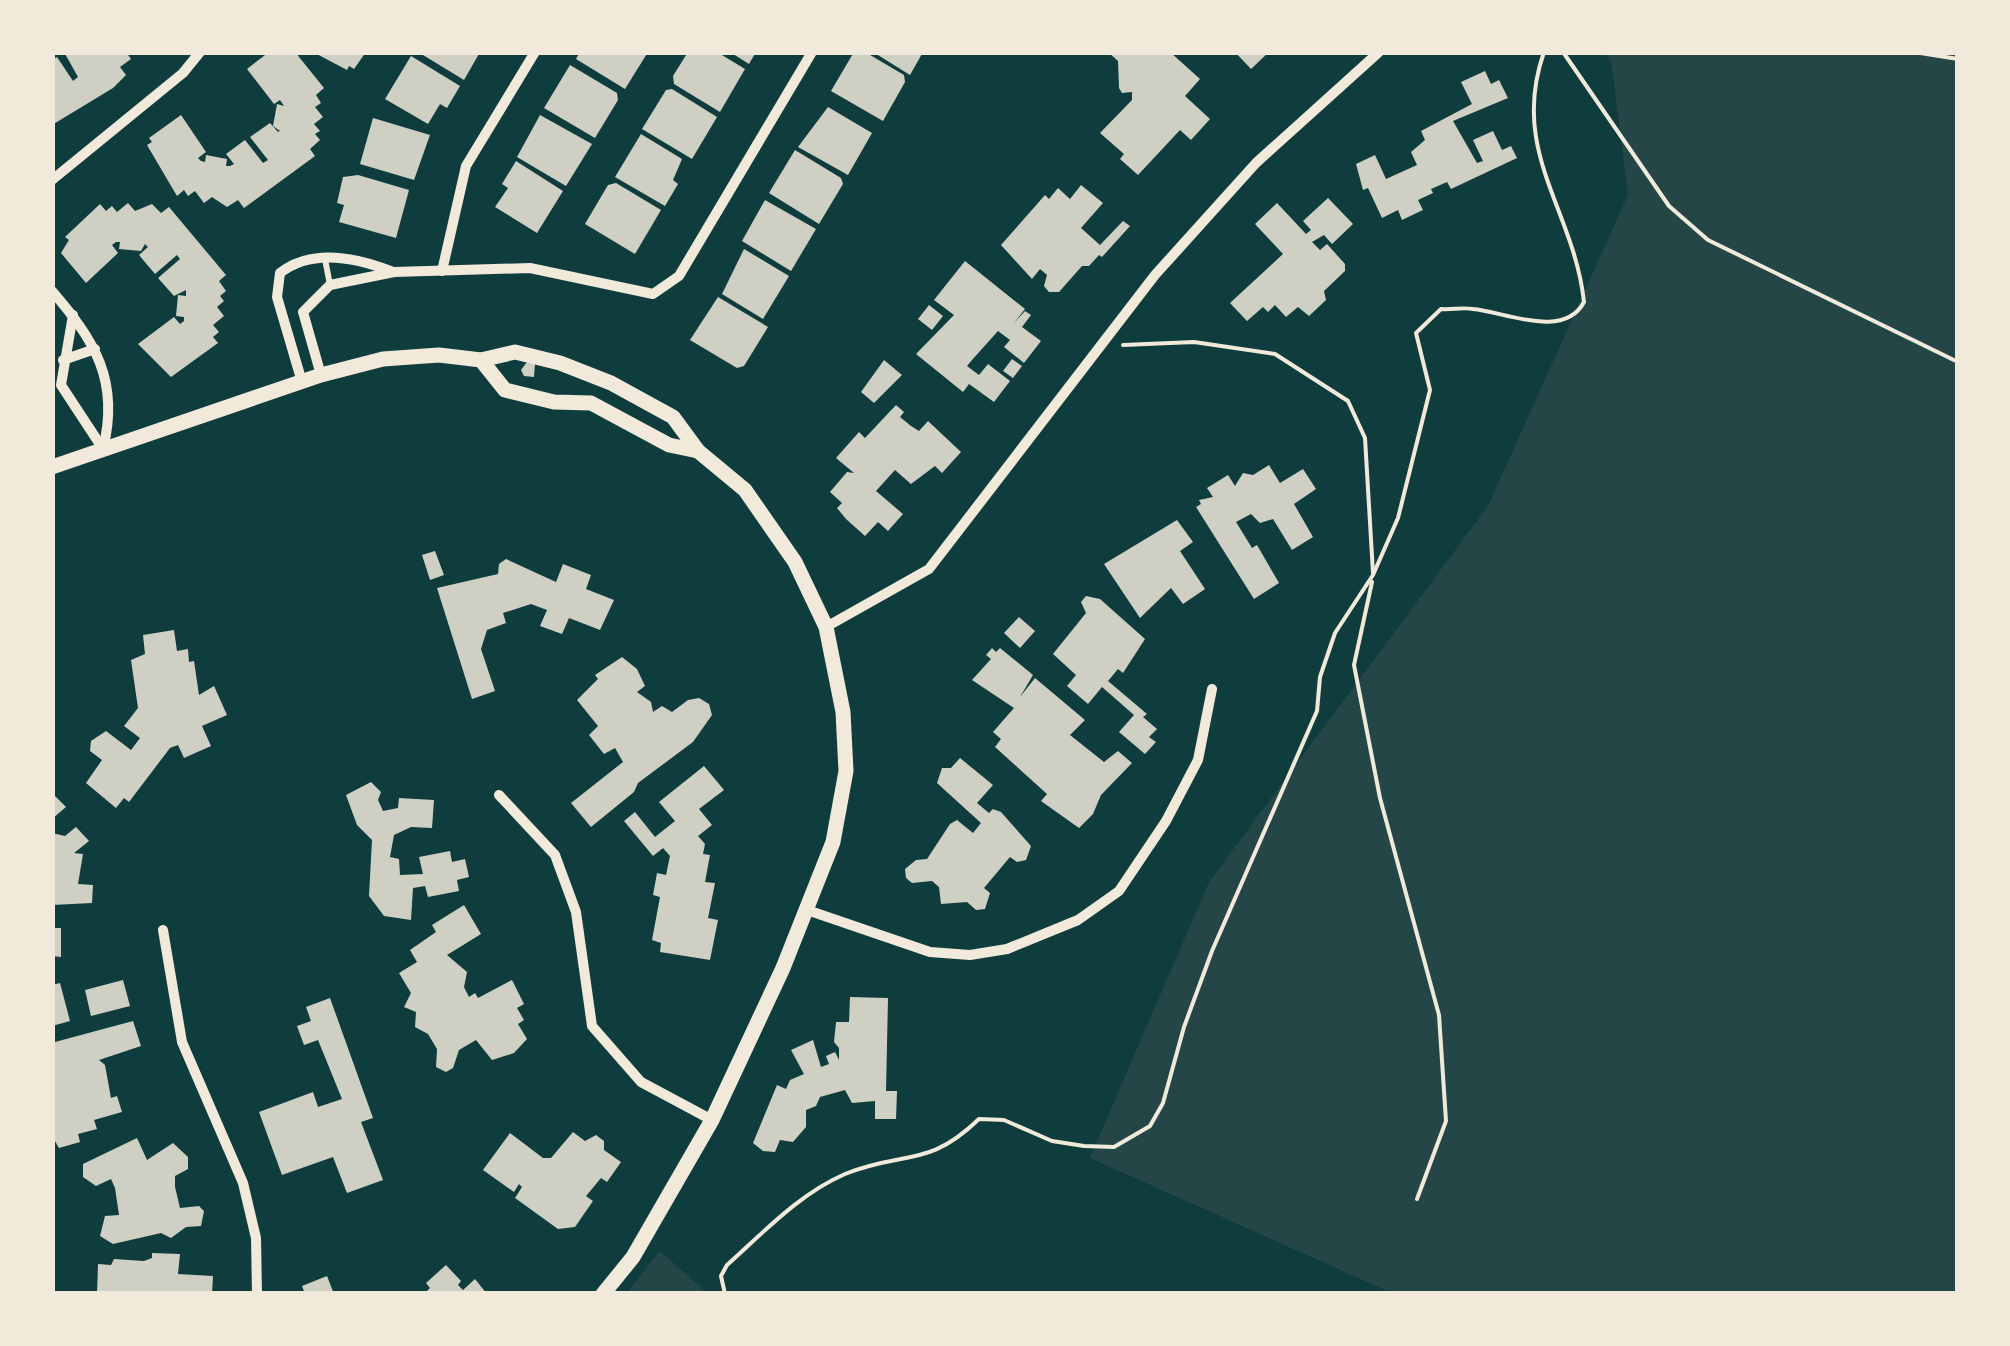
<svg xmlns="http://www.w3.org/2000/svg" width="2010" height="1346" font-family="'Zilla Slab',serif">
<rect width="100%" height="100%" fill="#0f3d3e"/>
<g fill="#244646">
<path d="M1603,53H1957V1293H1392L1090,1158L1209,882L1488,506L1628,195L1611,60Z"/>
<path d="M660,1251L707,1293H627Z"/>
</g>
<g fill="#cfcfc3">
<path d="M64,52H126L131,59L120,67L126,75L113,88L52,125V60L57,57L73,81L78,77Z"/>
<path d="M269,52H295L324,88L316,95L321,103L315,107L323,117L314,124L320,131L315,134L320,140L310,149L315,156L244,208L238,200L227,207L212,197L204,203L195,191L188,196L184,190L177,196L147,145L152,142L149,138L181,115L206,152L198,158L201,161L205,162L206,155L227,159L226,166H230L234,164L226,154L245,140L263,163L268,160L250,137L270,123L278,132L280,131L273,126L277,104L284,106L280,100L274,104L247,69Z"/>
<path d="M313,52H366L354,69L349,66L347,70Z"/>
<path d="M418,52H480L464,80Z"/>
<path d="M580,52H648L625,89L576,59Z"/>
<path d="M688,52H717L745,69L720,112L674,84L673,76Z"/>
<path d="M730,52H756L749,64Z"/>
<path d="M854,52H865L904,75L905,82L883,121L831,91Z"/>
<path d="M873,52H923L910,75Z"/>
<path d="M1108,52H1170L1200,79L1185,96L1210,119L1191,140L1180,130L1138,175L1120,159L1124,154L1100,133L1132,100V92L1122,93L1119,88L1118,61Z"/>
<path d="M1235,52H1269L1251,69Z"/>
<path d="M411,56L460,86L447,108L440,104L428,124L385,99Z"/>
<path d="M570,65L617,93L618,100L595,138L544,108Z"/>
<path d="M1485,71L1491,84L1499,80L1508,98L1453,121L1477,163L1483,161L1473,140L1493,131L1502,150L1511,146L1517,158L1451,189L1447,182L1431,189L1433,193L1418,200L1423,210L1402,220L1398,210L1382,218L1368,188L1363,190L1356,164L1375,155L1386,179L1417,165L1411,152L1425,140L1421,131L1472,104L1461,82Z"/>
<path d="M672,89L717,117L692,159L642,129L666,90Z"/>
<path d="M828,107L872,133L848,175L798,147Z"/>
<path d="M540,115L592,144L566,186L517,157Z"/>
<path d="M373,118L430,135L414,180L360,164Z"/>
<path d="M641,134L682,159L673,180L678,184L665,206L615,177Z"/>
<path d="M795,150L841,178L843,184L819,224L769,193Z"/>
<path d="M516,161L563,191L537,233L495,207L508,188L502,184Z"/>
<path d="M358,175L409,190L396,238L339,222L344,205L337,203L343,177Z"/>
<path d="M616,183L661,210L635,254L585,224L608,185Z"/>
<path d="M1081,185L1103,203L1081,228L1100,245L1123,221L1130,226L1102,257L1099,255L1089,266H1082L1059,292H1049L1044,286L1047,275L1040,269L1032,279L1001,245L1045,195L1049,199L1058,188L1070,199Z"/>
<path d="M1328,198L1353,224L1332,244L1324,235L1312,242L1320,250L1327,244L1345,264V271L1324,291L1326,300L1309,316L1298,307L1286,317L1275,305L1268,312L1263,307L1247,321L1230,303L1283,254L1255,224L1277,203L1306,234L1311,230L1303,221Z"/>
<path d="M765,200L816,229L791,271L742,241Z"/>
<path d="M128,203L135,211L152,204L161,213L169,207L226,275L219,281L226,291L220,296L224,301L217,307L224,316L213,325L219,332L213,337L218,343L171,377L138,344L174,317L180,324L184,321V317L176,316L178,295L186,296V290L174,296L158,278L180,259L177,255L155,274L139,255L148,247L145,244L141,251L119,249L120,242H116L112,245L118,253L86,283L61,253L69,240L65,237L100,204L106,211L112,206L117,212Z"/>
<path d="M744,249L789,276L763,319L722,294Z"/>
<path d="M965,261L1025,309L1014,323L1025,311L1031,315L1022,327L1041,341L1024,363L1004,347L1010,340L998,331L972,360L967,366L979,375L988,364L1010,381L994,402L969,384L963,392L916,354L954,315L934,300Z"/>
<path d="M718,297L768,327L744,366L737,368L690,340Z"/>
<path d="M929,305L943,316L932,330L918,319Z"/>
<path d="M1012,359L1022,366L1013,378L1003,371Z"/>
<path d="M884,360L902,375L874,403L861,392Z"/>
<path d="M527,362L535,363L534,377L524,376L521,370Z"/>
<path d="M896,405L904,412L900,417L911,426L919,431L928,421L961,452L942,473L935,466L911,484L895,470L876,491L903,514L888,531L878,522L865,536L846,519L837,508L842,503L830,492L847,472L854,473L836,458L859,432L865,438Z"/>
<path d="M1269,465L1280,483L1303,469L1316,489L1294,504L1313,537L1292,550L1273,519L1260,523L1251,514L1236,522L1252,548L1257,545L1279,583L1254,599L1196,507L1201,504L1199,500L1213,497L1207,488L1228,475L1235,486L1243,473L1253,475Z"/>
<path d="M1177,520L1193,542L1180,551L1205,589L1183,604L1171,588L1140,618L1104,564Z"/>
<path d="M435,551L444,575L430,580L422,555Z"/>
<path d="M506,559L556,582L563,564L591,575L586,589L614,600L600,630L569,618L562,634L540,626L547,610L531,604L503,613L506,623L487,630L481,649L495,691L472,699L437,588L498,574L499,564Z"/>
<path d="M1086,596L1100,599L1145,639L1123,673L1118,669L1108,681L1147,714L1143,717L1157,729L1149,737L1156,742L1145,754L1119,732L1134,715L1102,687L1088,704L1067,686L1076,675L1053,654L1086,613L1081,602Z"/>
<path d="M1019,617L1035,631L1020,648L1004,633Z"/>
<path d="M174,630L177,651L188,649L189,662L194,661L199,695L214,686L227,715L202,726L211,746L184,758L178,745L170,748L129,802L124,798L116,808L86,783L102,760L90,751L91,741L106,731L131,750L140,738L124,726L138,708L131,660L145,654L143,635Z"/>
<path d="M992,648L996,652L1000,648L1033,675L1020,697L1035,678L1085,720L1070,735L1104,762L1118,751L1132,763L1101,795L1093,814L1079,828L1041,801L1047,794L995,747L1001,739L993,732L1014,708L972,680L991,659L986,655Z"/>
<path d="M622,657L637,669L645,686L637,692L651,702L653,712L662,706L672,712L688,700L699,698L709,704L712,715L693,742L638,783L634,792L591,827L571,803L623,762L615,748L604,754L589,735L598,726L577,700L598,679L595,675Z"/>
<path d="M960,758L993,785L977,803L989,813L993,809L1001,812L1031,846L1026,860L1017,862L1010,857L984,888L990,893L985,909L976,910L967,902L941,904L939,887L932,881L912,883L906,878L905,869L916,860L927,859L950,824L957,820L973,833L981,823L937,783L942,768H951Z"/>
<path d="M704,766L724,790L699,809L712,825L698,836L705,844L703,854L710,855L705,882L715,883L708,918L718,920L710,960L660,952L661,943L652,940L660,897L653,895L657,873L666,875L670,856L663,848L653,856L624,821L635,812L655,837L675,821L659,802Z"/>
<path d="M371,782L381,792L378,800L383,811L398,808L399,798L434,800L432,828L411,827L394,835L390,857L399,859L400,875L423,874L419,857L450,851L452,862L465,859L469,877L457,880L459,891L428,897L425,886L413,888L411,920L384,916L369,896L372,840L357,825L346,795Z"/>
<path d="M55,796L66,807L52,819V798Z"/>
<path d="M76,827L89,841L74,853L83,854L78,884L93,885L92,903L52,905V833L65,836Z"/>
<path d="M464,905L481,934L447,955L467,972L464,987L469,997L475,993L478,998L512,980L524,1004L517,1008L524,1020L518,1024L527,1039L514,1053L492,1060L476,1040L459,1050L453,1068L446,1072L436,1067L437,1049L428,1034L415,1027L416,1012L404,1007L411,993L399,973L417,962L410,950L436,932L432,925Z"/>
<path d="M52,928H61V957L52,956Z"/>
<path d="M123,980L130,1006L91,1016L85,990Z"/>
<path d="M60,983L70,1021L52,1026V985Z"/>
<path d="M850,997L888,998L886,1091H897L896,1119H875V1101L852,1103L845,1090L820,1097L816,1106L806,1110V1127L793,1142L780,1140L775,1152L763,1151L753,1143L777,1085L786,1089L790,1080L804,1074L791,1050L813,1040L821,1067L829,1064L826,1056L835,1052L839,1060V1048L834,1042L836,1022H849Z"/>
<path d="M330,998L373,1118L361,1122L383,1180L347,1193L333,1157L282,1175L259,1112L313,1092L318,1107L342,1099L318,1040L304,1045L297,1026L311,1021L306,1007Z"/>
<path d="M133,1021L141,1046L99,1060L105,1065L111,1098L117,1096L122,1112L94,1120L97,1129L78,1134L80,1142L59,1148L52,1136L55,1042Z"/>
<path d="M573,1132L585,1141L596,1135L604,1141V1150L621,1162L607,1182L601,1178L586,1196L593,1201L575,1227L558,1229L515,1198L522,1187L519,1184L514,1192L483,1170L510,1133L543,1158H551Z"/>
<path d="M137,1138L147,1160L173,1143L188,1157V1169L175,1176V1187L180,1208L199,1206L204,1211L201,1226L186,1227L171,1238L161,1233L113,1244L100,1236L105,1216L119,1215L115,1188L111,1179L96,1186L83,1177V1164Z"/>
<path d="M152,1253L180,1254L178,1274L213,1276L212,1294H97L98,1264L111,1265L114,1259L144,1261L152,1258Z"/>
<path d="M446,1265L461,1281L458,1285L463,1290L475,1279L487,1294H424L430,1288L426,1283Z"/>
<path d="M327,1276L334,1294H305L302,1286Z"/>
</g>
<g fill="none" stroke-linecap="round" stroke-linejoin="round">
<g stroke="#f1e9da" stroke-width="4">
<path d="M1563,52L1669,206L1708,240L1958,362"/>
<path d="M1914,52L1958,59"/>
<path d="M1123,345L1194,342L1275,354L1348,401L1365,438L1373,573"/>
<path d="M1372,582L1354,665L1380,798L1439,1015L1446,1121L1417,1199"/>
<path d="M725,1294L721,1276L727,1265C764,1232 799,1194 845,1174C905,1150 927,1169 979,1119L1004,1120L1052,1141L1084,1146L1114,1147L1150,1126L1163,1103L1184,1027L1212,951L1317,711L1320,677L1335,633L1373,575L1398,518L1430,390L1416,333L1441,309C1452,310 1462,307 1473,309C1505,312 1564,340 1584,302C1574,209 1509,152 1544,52"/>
</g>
<path stroke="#f1e9da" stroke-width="6" d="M325,259L330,285"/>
<g stroke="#f1e9da" stroke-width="10">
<path d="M52,180L183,73L200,52"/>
<path d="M442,271L466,166L535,52"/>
<path d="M52,291C95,341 120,381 103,449"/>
<path d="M73,315L61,385L103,449"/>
<path d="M63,360L95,349"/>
<path d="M321,375L303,312L330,285L394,272L530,268L653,294L679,276L812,52"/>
<path d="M302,382L277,297L280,273C312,248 358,258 393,272"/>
<path d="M826,627L929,569L1155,275L1256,163L1379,52"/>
<path d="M499,795L555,855L576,912L592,1026L641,1082L712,1120"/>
<path d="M807,910L930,952L970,955L1007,949L1078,920L1119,891L1166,821L1198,760L1212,689"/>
<path d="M163,930L182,1042L243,1183L256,1238L257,1294"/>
</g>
<g stroke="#f1e9da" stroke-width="15">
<path d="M481,360L505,390L554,402L591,403L669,445L698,451"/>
<path d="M52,467L321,375L383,359L439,355L481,360L515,352L560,363L611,383L673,417L698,451L745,490L795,562L826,627L843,712L846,771L833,842L783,968L712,1120L633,1257L603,1294"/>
</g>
</g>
<rect width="2010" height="1346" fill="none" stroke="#f1e9da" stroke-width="110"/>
</svg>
